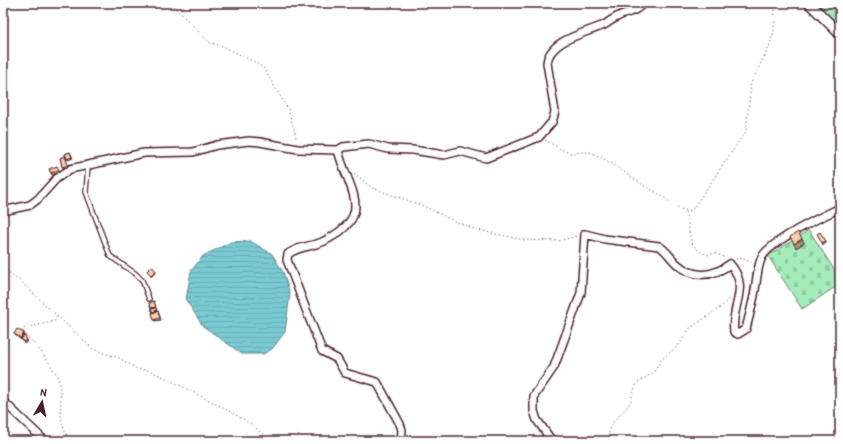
<svg xmlns="http://www.w3.org/2000/svg" width="843" height="444" font-family="'Patrick Hand',sans-serif">
<defs>
<pattern id="forest-crowns" width="20" height="18" patternUnits="userSpaceOnUse"><rect width="20" height="18" fill="#a4edbb"/><path d="M2 6a3 3 0 1 1 6 0M12 15a3 3 0 1 1 6 0" fill="none" stroke="#8fcba1"/></pattern>
<pattern id="cemetery-stones" width="16" height="16" patternUnits="userSpaceOnUse"><rect width="16" height="16" fill="#a4edbb"/><path d="M2 7V4a2 2 0 0 1 4 0v3zM10 15v-3a2 2 0 0 1 4 0v3z" fill="#8fcba1"/></pattern>
<pattern id="water-rules" width="6" height="5" patternUnits="userSpaceOnUse"><rect width="6" height="5" fill="#79cad2"/><path d="M0 2.5h6" fill="none" stroke="#6aadb4"/></pattern>
</defs>
<rect width="100%" height="100%" fill="#fff"/>
<filter id="ink" filterUnits="userSpaceOnUse"><feTurbulence type="fractalNoise" baseFrequency=".025" numOctaves="2"/><feDisplacementMap in="SourceGraphic" scale="8" xChannelSelector="R" yChannelSelector="G"/><feConvolveMatrix kernelMatrix="1 2 1 2 8 2 1 2 1" color-interpolation-filters="sRGB"/></filter>
<g filter="url(#ink)">
<path fill="url(#forest-crowns)" stroke="#778673" d="M809,3H840V34Z"/>
<path fill="url(#cemetery-stones)" stroke="#778673" d="M809,230L840,279V284L802,309L768,256Z"/>
<path fill="url(#water-rules)" stroke="#66868f" d="M250,241L272,254L283,272L290,294L285,332L272,349L263,354H242L203,326L186,300L191,271L203,256L231,242Z"/>
<g fill="none" stroke-linecap="round" stroke-linejoin="round">
<g stroke="#4a1f2b" stroke-width="6">
<path id="lane" d="M88,166L86,192L110,256L136,274L142,280L149,299"/>
</g>
<g stroke="#4a1f2b" stroke-width="10">
<g id="street">
<path d="M338,150C348,191 378,215 322,242C310,247 299,246 288,254L287,260L322,351L337,359L345,373L377,382L400,424L402,430L401,441"/>
<path d="M3,211L30,205L38,199L56,179L70,169L144,153L193,152L217,145L249,141L260,142L298,149L338,150L343,147L369,144L388,149L413,150L444,155L460,151L486,158L539,137L552,122L555,112L547,63C549,40 586,33 604,25C608,23 612,19 617,17C627,11 636,13 643,3"/>
<path d="M3,401L45,441"/>
<path d="M552,441L537,420L534,411V396L554,367L581,293L585,234L605,239L659,246C666,250 670,257 676,263C693,279 713,277 730,264C751,288 730,306 734,332L738,334L746,329C749,316 753,303 755,290C757,279 757,267 762,257C771,241 822,216 840,208"/>
</g>
</g>
<g stroke="#4a1f2b" stroke-width="12">
<path id="secondary" d="M809,3L840,34"/>
</g>
<g stroke="#4a1f2b" stroke-width="1" stroke-dasharray="1 3" stroke-linecap="butt">
<path d="M170,3L210,43L222,46L255,62L264,69L288,109L296,136L295,140"/>
<path d="M545,140C553,144 562,151 570,153C577,154 585,150 592,153C615,163 633,180 655,192C668,198 677,213 692,210L746,131L751,83L769,47L774,31L775,3"/>
<path d="M354,173L372,188L424,206L456,222L478,230L524,240L558,241L578,236"/>
<path d="M685,212C692,230 684,246 707,255L715,253L726,258"/>
<path d="M736,259L742,258L751,263"/>
<path d="M3,268L21,282L93,349L119,358L137,369L147,370L164,377L222,407L251,424L264,435L267,441"/>
<path d="M57,317L55,321L34,326L25,327L23,331C26,336 30,339 33,343C39,348 54,369 57,376C66,398 53,418 71,441"/>
<path d="M611,441L609,433L610,427L614,421L629,405L637,383L653,373L662,359L679,345L689,329L721,307L731,296"/>
</g>
<use href="#lane" stroke="#fff" stroke-width="3.5"/>
<use href="#street" stroke="#fff" stroke-width="7"/>
<use href="#secondary" stroke="#fff" stroke-width="9"/>
</g>
<g fill="#d4b18f" stroke="#4a1f2b">
<path d="M70,152L73,158L68,160L65,154Z"/>
<path d="M65,156L68,167L63,168L60,158Z"/>
<path d="M49,169L59,170V172L52,175Z"/>
<path d="M154,301L156,309L157,312L158,311L161,320L155,321L152,313H153L149,303Z"/>
<path d="M24,333V335L23,337L27,340L28,341L24,344L22,339L21,340L15,335L14,334Z"/>
</g>
<g fill="#ad9074" stroke="#4a1f2b">
<path d="M802,239L804,243L796,248L794,244Z"/>
<path d="M826,241V243L823,245L822,243Z"/>
<path d="M156,271V272L151,277V275Z"/>
<path d="M24,333V335L21,340V338Z"/>
</g>
<g fill="#f7cea6" stroke="#4a1f2b">
<path d="M70,152L72,157L67,159L65,154Z"/>
<path d="M65,156L68,165L62,167L60,158Z"/>
<path d="M57,166L59,170L51,173L49,169Z"/>
<path d="M798,232L802,239L794,244L790,237Z"/>
<path d="M820,232L826,241L822,243L817,234Z"/>
<path d="M152,266L156,271L151,275L147,271Z"/>
<path d="M154,301L156,307L151,308L149,303Z"/>
<path d="M156,308L157,310L153,312L151,309Z"/>
<path d="M158,311L160,318L154,320L152,313Z"/>
<path d="M17,329L24,333L21,338L14,334Z"/>
<path d="M25,336L27,340L24,342L21,338Z"/>
</g>
</g>
<rect width="843" height="444" fill="none" stroke="#fff" stroke-width="16"/>
<rect x="8" y="8" width="827" height="428" fill="none" stroke="#4a1f2b" stroke-width="1.5" filter="url(#ink)"/>
<g transform="translate(42 402) rotate(9)" stroke="#ffffff" stroke-width="3" paint-order="stroke">
<path d="M0-3L7 15L0 10L-7 15Z" fill="#4a1f2b"/>
<text y="-6" font-size="11" font-weight="bold" text-anchor="middle" fill="#4a1f2b">N</text>
</g>
</svg>
